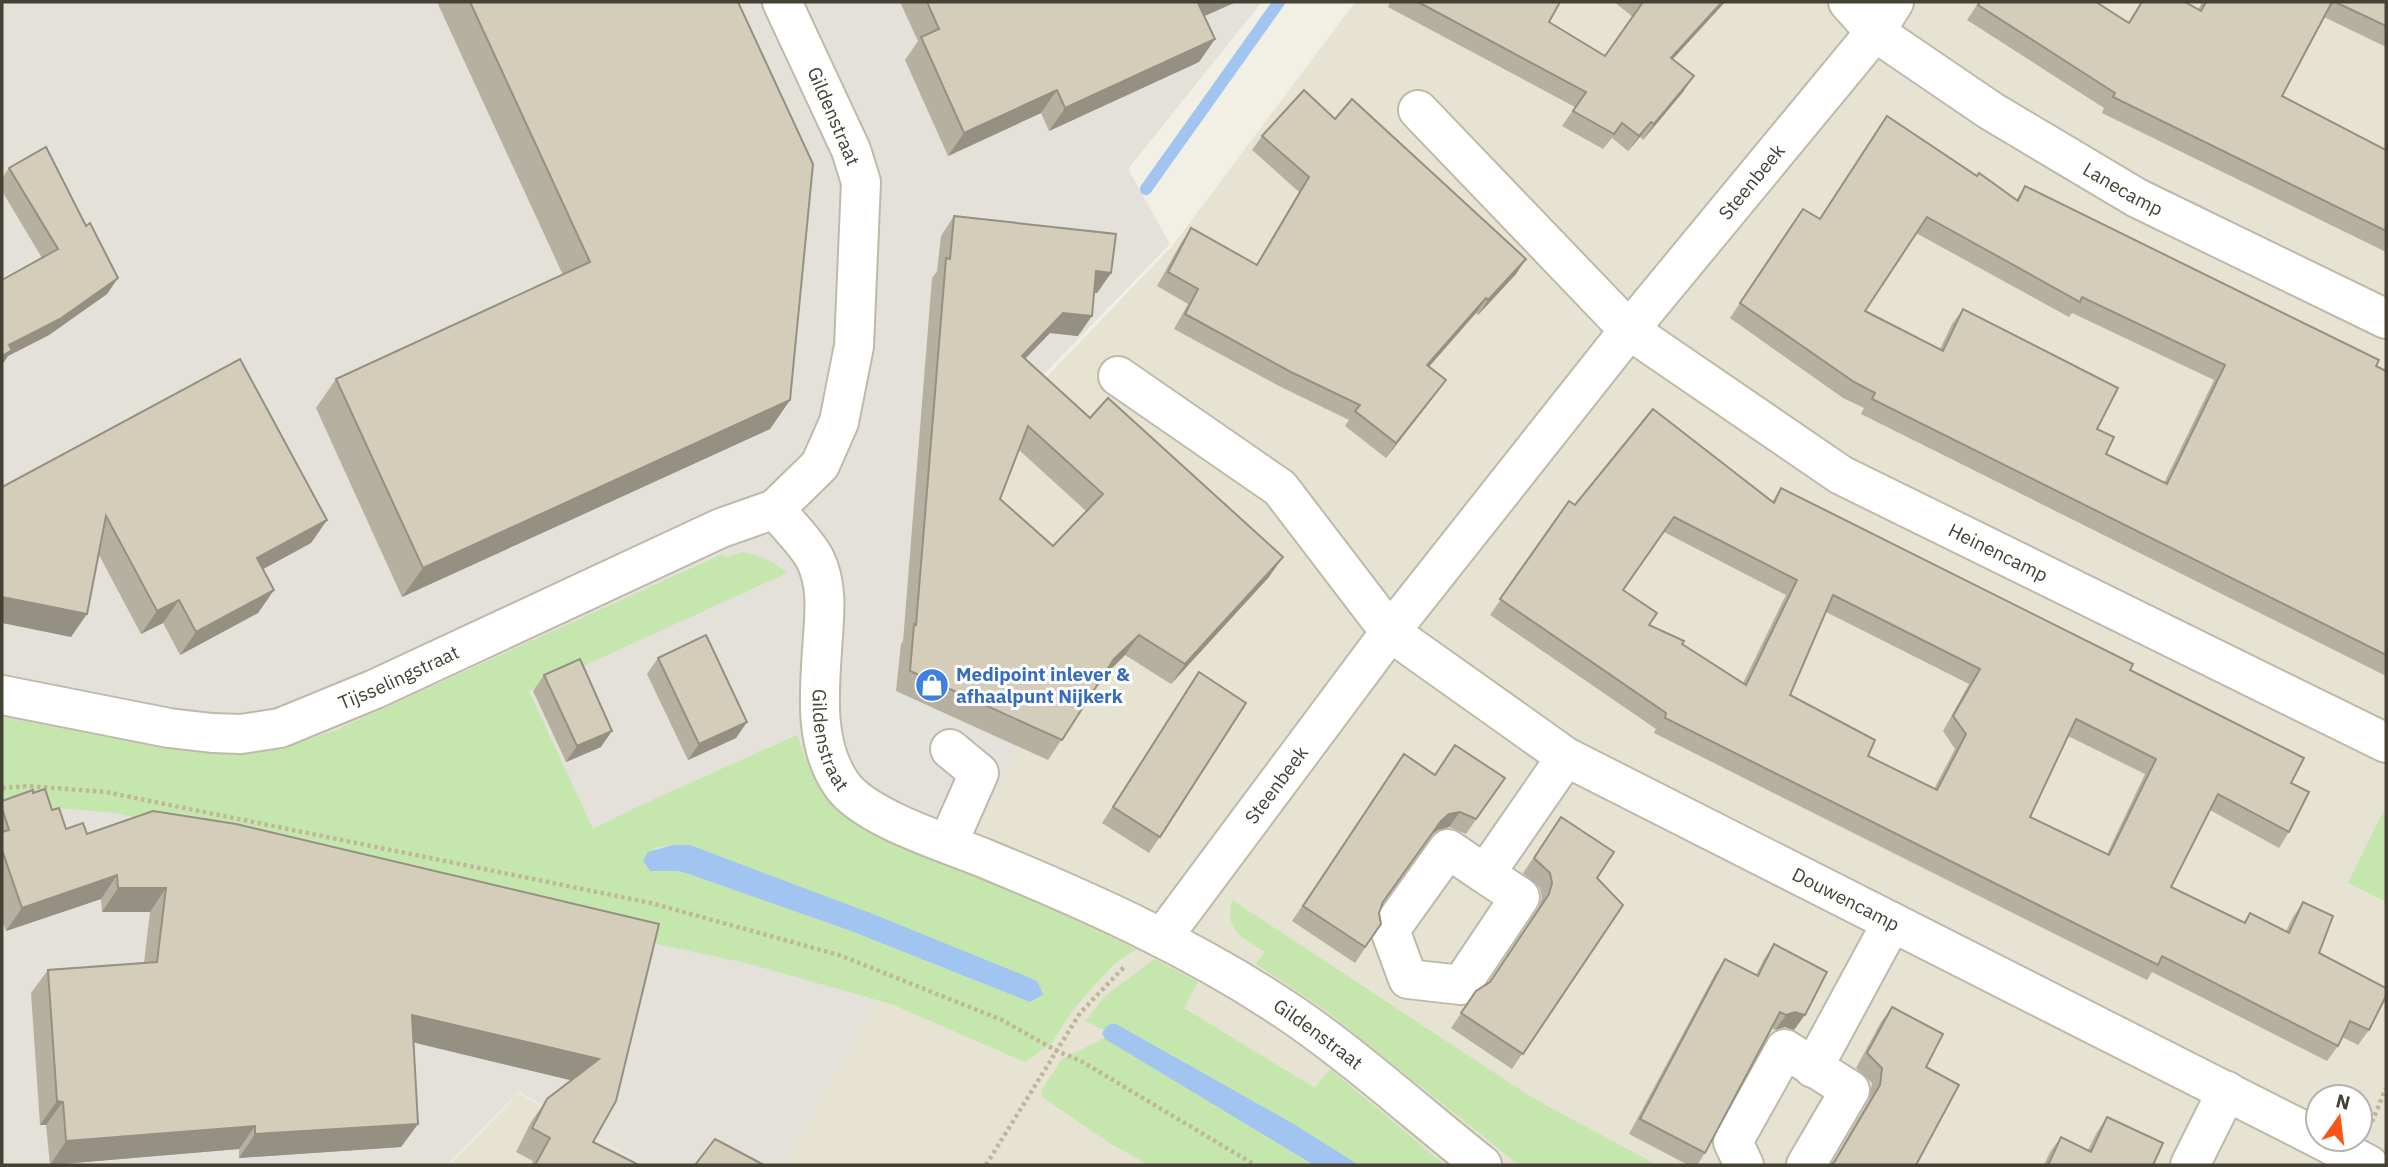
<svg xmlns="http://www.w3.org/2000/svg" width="2388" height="1167" font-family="'IBM Plex Sans',sans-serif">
<rect width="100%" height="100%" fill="#f2f0e5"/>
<g fill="#e6e3d3" fill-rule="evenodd">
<path d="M1355,2H2386V1165H784L983,816L967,492L1002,423L1173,245ZM2318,1097H2360V1139H2318Z"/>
<path d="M519,1093L642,1165H449Z"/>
</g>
<path fill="#e4e1da" d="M2,2H1262L1128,169L1170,244L999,421L964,493L1102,597L984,815L784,1165H643L519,1092L447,1165H2Z"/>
<g fill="#c5e7ad" fill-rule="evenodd">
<path d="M741,552C761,555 772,560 787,573L529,691L593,829L641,805L797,735C806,760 814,786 834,805C859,829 923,854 957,868C1017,894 1077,920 1136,949L1113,965L1089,991L1070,1014L1052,1043L1025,1062L891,1004L750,964L638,940L116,813L46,807L2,809V717L192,752C248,757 284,748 336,730L722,554L725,558ZM673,845L1033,979L1038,982L1043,995L1030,1002L851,931L689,874L678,871H650L644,864L655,848Z"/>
<path d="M2383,812L2386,813V902L2348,883Z"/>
<path d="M1232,900L1533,1098L1657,1165H1519L1325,1010L1256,964L1265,952C1242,937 1224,931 1232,900Z"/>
<path d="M1154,959L1198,982L1184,1008L1315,1088L1330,1069L1445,1165H1359L1292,1123L1141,1038L1111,1024L1104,1030L1085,1021L1105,996Z"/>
<path d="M1104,1038L1106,1039L1314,1165H1149L1108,1142L1042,1097L1041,1091L1061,1060Z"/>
</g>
<path fill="#e3e2dd" d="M874,644L898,646L895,696L1012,746L991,788L943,760L931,755L916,769L869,748L859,733L879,720L867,714Z"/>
<g fill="#a1c5f0">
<path d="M673,845H690L873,914L1033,979L1038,982L1043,995L1030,1002L851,931L689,874L678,871H650L643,861L648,852Z"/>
<path d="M1111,1024H1116L1141,1038L1292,1123L1359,1165H1314L1105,1039L1102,1033L1106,1027Z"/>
</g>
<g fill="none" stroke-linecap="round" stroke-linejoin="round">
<path stroke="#a1c5f0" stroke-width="12" d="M1146,189L1279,2"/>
<g stroke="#beb9a8" stroke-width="42">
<g id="minor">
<path id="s1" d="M1848,2L1875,32L1991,111L2137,198L2386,319"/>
<path id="s2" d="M1418,110L1629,330L1841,475L2386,743"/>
<path id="s3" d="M1118,376L1280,488L1390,632L1566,757L2318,1138"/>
<path id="s4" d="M775,509C787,524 807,543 815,559C827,583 825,610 823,636C820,685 812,743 842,785C865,818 947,843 986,859C1093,903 1200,951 1296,1017C1361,1062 1420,1116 1482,1165"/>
<path id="s5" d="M2,695L169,728L212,733L241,734L280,728L375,689L721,528L775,509L820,465L839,422L854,346L861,182L851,150L782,2"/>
<path d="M948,843L979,773L950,749"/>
<path d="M1485,874L1448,849L1390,930L1408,979L1461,985L1520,897L1485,874L1566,757"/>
<path id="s6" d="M1162,938L1390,632L1629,330L1875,32L1894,2"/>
<path d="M1813,1068L1892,922"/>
<path d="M2320,1139L2369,1165"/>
<path d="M1744,1165L1733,1142L1785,1049L1850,1090L1806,1165"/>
<path d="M2190,1165L2227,1091"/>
</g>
</g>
<g stroke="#c0b799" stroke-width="4.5" stroke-dasharray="3.5 3.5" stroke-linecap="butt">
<path d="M2,788L28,786L106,792L651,903L839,955L1002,1020L1057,1051L1081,1061L1255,1165"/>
<path d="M2372,1122L2386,1088"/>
<path d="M986,1165L1080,1013L1125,966"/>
</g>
<use href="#minor" stroke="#fff" stroke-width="38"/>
</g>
<g fill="#b6b0a0" fill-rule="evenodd">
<path d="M437,2H738L790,400L770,429L402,597L316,408L336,379L563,275Z"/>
<path d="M900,2H1236L1204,16L1215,39L1199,62L1049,131L1041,113L948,156L905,60L918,41Z"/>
<path d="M1390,2H1560L1549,22L1605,56L1633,17L1614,2H1725L1673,59L1683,92L1643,140L1640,137L1628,151L1612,138L1603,149L1562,126L1575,107L1388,7Z"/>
<path d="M1979,2H2096L2128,23L2141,2H2185L2198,10L2202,2H2386V47L2324,17L2282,96L2386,150V252L2102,113L2104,108L1967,20Z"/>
<path d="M1887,116L1977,176L2016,200L2025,186L2386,371V676L1861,414L1864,408L1843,398L1730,318L1792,224L1819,219ZM1916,233L2069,317L2072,313L2214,380L2164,483L2106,454L2097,429L1963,309L1952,324L1940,349L1865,311Z"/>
<path d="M1335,119L1516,274L1478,315L1476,313L1429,367L1435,395L1386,458L1345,426L1349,420L1279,386L1174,329L1188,304L1157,286L1181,243L1191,228L1256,265L1299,192L1252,150L1262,136Z"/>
<path d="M9,168L86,226L118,278L107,294L49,335L8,356L42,258L2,191V178Z"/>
<path d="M954,216L1111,273L1097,293L1094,292L1078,336L1050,333L1025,359L1269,577L1171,684L1125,655L1104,676L1048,760L896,691L901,644L903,641L932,278L937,271L941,236ZM1019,450L1086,511L1053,546L1000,499Z"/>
<path d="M2,487L327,520L311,543L263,569L274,590L258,613L180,655L163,623L141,634L99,555L71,637Z"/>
<path d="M1781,488L2130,670L2291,783L2289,832L2279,848L2210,810L2171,887L2243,923L2250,913L2286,931L2293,917L2303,902L2319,953L2369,1030L2358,1045L2342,1037L2338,1046L2327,1061L2152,972L2147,980L1654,733L1656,729L1490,615L1569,501L1575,505L1772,502ZM1664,532L1786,595L1743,683L1649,625L1623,590ZM1826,612L1969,684L1943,731L1955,749L1934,789L1868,756L1790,695ZM2068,736L2145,774L2107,854L2030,817Z"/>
<path d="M658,658L747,722L736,738L688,760L647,674Z"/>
<path d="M1199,672L1160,837L1149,853L1102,823Z"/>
<path d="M544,675L601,747L566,762L533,691Z"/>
<path d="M1404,754L1434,775L1505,778L1466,834L1449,827L1438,830L1430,836L1382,903L1379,913L1381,924L1355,963L1292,921Z"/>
<path d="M33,793L52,810L66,829L87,834L659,924L593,1142L639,1165H531L533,1161L516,1152L531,1122L547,1099L572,1080L413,1042L418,1124L401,1147L239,1158V1149L50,1165L46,1125H40L31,993L48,970L144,963L150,912H102L101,899L6,931L2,920V801Z"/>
<path d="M1561,817L1597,878L1623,905L1512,1069L1451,1028L1476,991L1489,983L1538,909L1542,898L1540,888L1523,873Z"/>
<path d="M1774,944L1794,1030L1785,1027L1775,1030L1772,1028L1705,1153L1697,1165H1688L1629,1134L1715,974L1725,959L1756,975L1764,959Z"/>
<path d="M1892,1007L1943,1034L1831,1165L1869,1100L1872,1083L1856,1068L1881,1022Z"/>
<path d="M2107,1117L2153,1165H2044L2050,1152L2061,1137L2088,1150L2097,1132Z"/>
</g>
<g fill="#949082">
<path d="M1200,2H1236L1182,26L1198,3Z"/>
<path d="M1722,2H1725L1660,73L1671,58Z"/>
<path d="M1215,39L1199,62L1049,131L1065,108Z"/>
<path d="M1694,76L1683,92L1643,140L1654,124Z"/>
<path d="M1057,90L1041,113L948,156L964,133Z"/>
<path d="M1651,122L1640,137L1628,151L1639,136Z"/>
<path d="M1526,259L1516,274L1478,315L1488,300Z"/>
<path d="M1096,271L1111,273L1097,293L1082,291Z"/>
<path d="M118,278L107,294L49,335L8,356L2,365V356L9,345Z"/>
<path d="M1486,298L1476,313L1417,380L1427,365Z"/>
<path d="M1063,313L1092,316L1078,336L1050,333L1008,376L1022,356Z"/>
<path d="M1446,380L1435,395L1386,458L1396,443Z"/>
<path d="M790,400L770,429L402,597L423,568Z"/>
<path d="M327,520L311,543L241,581L257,558Z"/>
<path d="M1283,557L1269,577L1171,684L1185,664Z"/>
<path d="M274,590L258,613L180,655L196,632Z"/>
<path d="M2,597L87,614L71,637L2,623Z"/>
<path d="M179,600L163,623L141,634L157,611Z"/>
<path d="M1139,635L1125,655L1101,679L1114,659Z"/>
<path d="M747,722L736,738L688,760L699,744Z"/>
<path d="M612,731L601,747L566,762L577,746Z"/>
<path d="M1460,812L1449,827L1438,830L1430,836L1441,821L1449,814Z"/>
<path d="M117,875L101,899L6,931L22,908Z"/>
<path d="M118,888H166L150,912H102Z"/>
<path d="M1795,1012L1805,1015L1794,1030L1785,1027L1775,1030L1786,1015Z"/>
<path d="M412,1015L599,1059L582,1083L395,1038Z"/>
<path d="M57,1101L63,1102L46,1125H40Z"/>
<path d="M418,1124L401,1147L239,1158L255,1134Z"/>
<path d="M255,1126L239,1149L50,1165L66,1141Z"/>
</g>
<g fill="#d4cdba" stroke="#949082" stroke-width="2" fill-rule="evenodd">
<path d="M470,2H738L813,164L790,400L423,568L336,379L590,262Z"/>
<path d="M927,2H1200L1198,3L1215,39L1065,108L1057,90L964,133L921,37L939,29Z"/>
<path d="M1418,2H1560L1549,22L1605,56L1643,2H1722L1671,58L1694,76L1654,124L1651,122L1639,136L1622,123L1614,134L1573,111L1586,92Z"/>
<path d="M1980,2H2096L2129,23L2142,2H2185L2201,11L2206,2H2332L2282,96L2386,150V231L2113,97L2115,93L1978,5Z"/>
<path d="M2335,2H2386V26Z"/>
<path d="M1304,90L1335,119L1352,99L1526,259L1488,300L1486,298L1427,365L1446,380L1396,443L1355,411L1360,405L1289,371L1185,314L1198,289L1168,272L1191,228L1257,265L1309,177L1262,136Z"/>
<path d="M1887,116L1977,176L1979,173L2018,201L2025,186L2379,360L2376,366L2386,371V655L1872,399L1875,393L1854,382L1740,303L1803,209L1820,219ZM1927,217L2080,302L2082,297L2225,365L2167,484L2106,454L2114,437L2097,429L2118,388L1963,309L1943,351L1865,311Z"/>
<path d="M46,147L86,226L90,223L118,278L60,319L9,345L12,350L2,356V280L58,249L9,168Z"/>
<path d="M954,216L1116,234L1111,273L1096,271L1092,316L1063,313L1022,356L1090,418L1108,398L1283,557L1185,664L1139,635L1114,659L1062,740L910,671L914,624L916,625L946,258L950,259ZM1028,426L1103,494L1053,546L1000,499Z"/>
<path d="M240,359L327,520L257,558L274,590L196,632L179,600L157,611L106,516L87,614L2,597V487Z"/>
<path d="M1653,409L1774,503L1781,488L2133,664L2130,670L2304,758L2291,783L2309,792L2289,832L2218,794L2171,887L2245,923L2250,913L2289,933L2303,902L2333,916L2319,953L2386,988V996L2369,1030L2350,1021L2338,1046L2162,956L2158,965L1665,718L1666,713L1500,599L1569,501L1575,505ZM1674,517L1797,580L1746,685L1682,644L1684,641L1649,625L1657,613L1623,590ZM1833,595L1980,669L1953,716L1966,734L1937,790L1868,756L1875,740L1790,695ZM2076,719L2156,759L2109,855L2030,817Z"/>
<path d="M706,635L747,722L699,744L658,658Z"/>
<path d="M580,659L612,731L577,746L544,675Z"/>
<path d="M1199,672L1246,703L1160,837L1113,807Z"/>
<path d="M1455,745L1505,778L1476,819L1460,812L1449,814L1441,821L1383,902L1379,913L1381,924L1365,947L1303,906L1404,754L1435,775Z"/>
<path d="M45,789L52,810L59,808L66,829L83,823L87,834L153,811L236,824L659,924L616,1101L593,1142L639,1165H535L550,1138L532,1128L547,1099L599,1059L412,1015L418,1124L255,1134V1126L66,1141L63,1102L57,1101L48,970L157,962L166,888H118L117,875L22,908L2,850V832L9,830L2,808V801L33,790V793Z"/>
<path d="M1561,817L1614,852L1597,878L1623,905L1523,1054L1461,1013L1476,991L1490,982L1549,894L1552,883L1550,873L1534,858Z"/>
<path d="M1774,944L1827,972L1805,1015L1795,1012L1786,1015L1780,1012L1705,1153L1640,1119L1725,959L1758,976Z"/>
<path d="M1892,1007L1943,1034L1926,1067L1959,1085L1916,1165H1831L1835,1161L1880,1085L1882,1068L1867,1053Z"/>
<path d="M2107,1117L2163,1143L2153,1165H2048L2061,1137L2091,1152Z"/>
<path d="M715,1139L764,1165H695Z"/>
</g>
<defs>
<g id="shop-disc" transform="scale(1.75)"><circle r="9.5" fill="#3f7fe0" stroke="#fff"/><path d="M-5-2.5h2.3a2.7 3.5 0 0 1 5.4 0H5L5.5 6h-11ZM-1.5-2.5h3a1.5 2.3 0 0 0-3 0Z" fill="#fff"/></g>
</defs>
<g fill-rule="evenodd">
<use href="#shop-disc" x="932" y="685"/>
</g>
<g text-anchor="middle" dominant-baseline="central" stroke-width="6" stroke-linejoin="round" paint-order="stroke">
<g font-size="19" fill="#454135" stroke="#fff">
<text transform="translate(834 116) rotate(67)">Gildenstraat</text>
<text stroke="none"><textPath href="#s6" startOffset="959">Steenbeek</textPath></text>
<text stroke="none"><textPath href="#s1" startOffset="334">Lanecamp</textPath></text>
<text stroke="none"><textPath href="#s2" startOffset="737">Heinencamp</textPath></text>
<text stroke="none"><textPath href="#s5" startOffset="411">Tijsselingstraat</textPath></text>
<text stroke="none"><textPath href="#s4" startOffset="248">Gildenstraat</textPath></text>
<text stroke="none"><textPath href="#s6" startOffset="191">Steenbeek</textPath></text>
<text stroke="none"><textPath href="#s3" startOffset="908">Douwencamp</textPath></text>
<text stroke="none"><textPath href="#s4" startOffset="836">Gildenstraat</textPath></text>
</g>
<g font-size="19" font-weight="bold" fill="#366cbe" stroke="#fff" text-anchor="start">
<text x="956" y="674">Medipoint inlever &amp;<tspan x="956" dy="22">afhaalpunt Nijkerk</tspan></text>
</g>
</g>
<rect width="2388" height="1167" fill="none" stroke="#454135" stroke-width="7"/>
<g transform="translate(2339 1118) rotate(14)"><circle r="33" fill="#ffffff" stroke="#b5b3ae" stroke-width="2"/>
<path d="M0-5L12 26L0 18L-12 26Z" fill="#f95615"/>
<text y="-10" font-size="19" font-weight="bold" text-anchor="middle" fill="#454135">N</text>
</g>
</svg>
